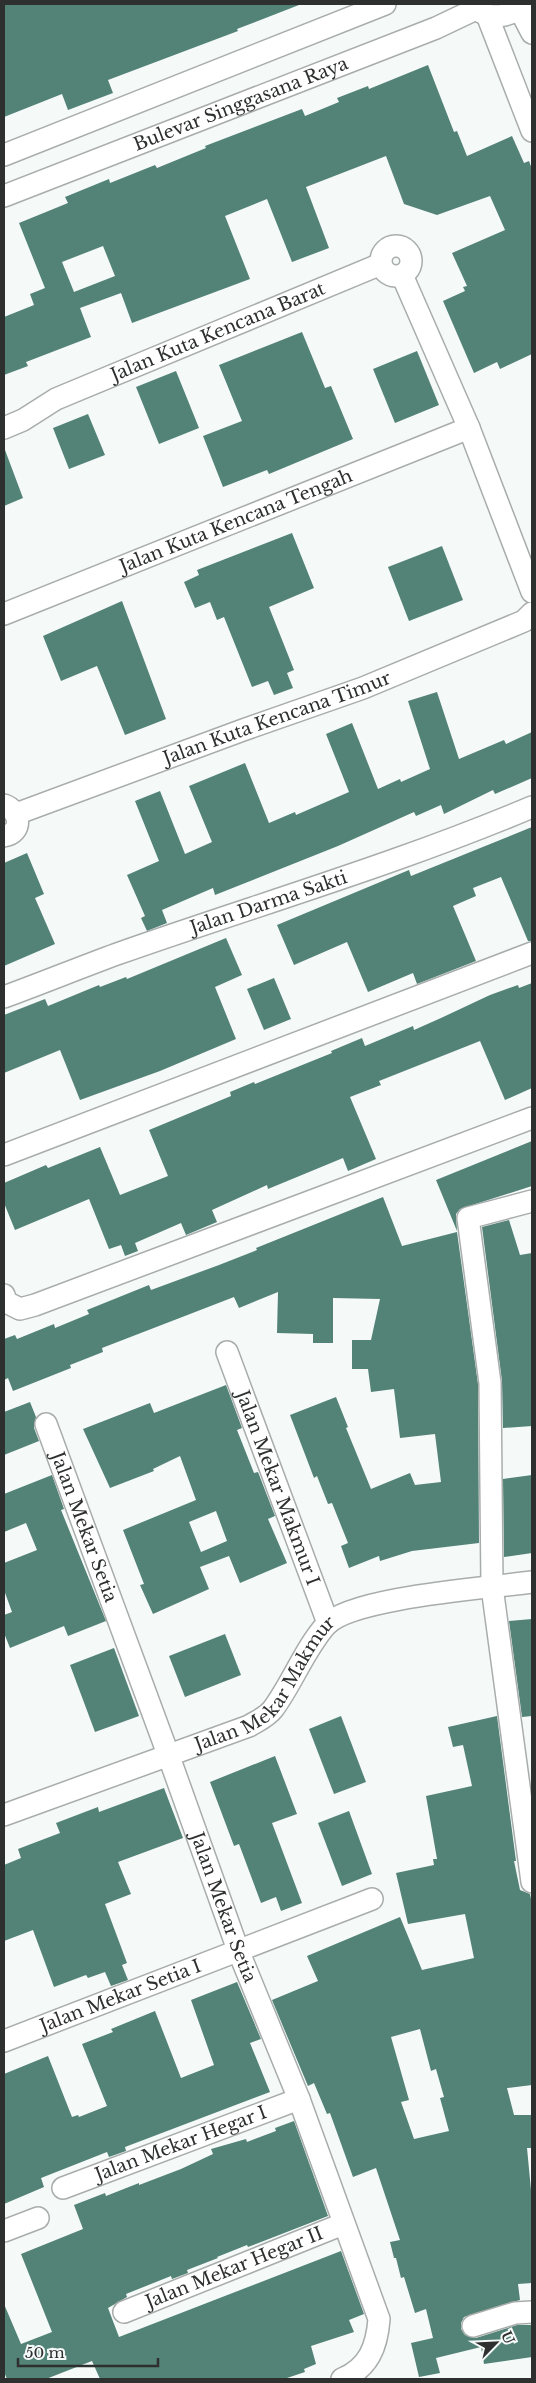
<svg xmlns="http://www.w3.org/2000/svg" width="536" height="2383" font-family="'Libre Baskerville',serif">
<rect width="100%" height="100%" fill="#f5faf9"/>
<g fill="#538277" fill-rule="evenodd">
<path d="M4,4H299V5L237,29L238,31L108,80L113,93L68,110L62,94L4,117Z"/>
<path d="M428,65L454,132L457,131L467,156L512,136L524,163L529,161L532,169V354L500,369L497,362L474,373L443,301L465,291L463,287L467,286L452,253L505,230L490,196L437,215L404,204L386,156L306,187L329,248L292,262L267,199L225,216L250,279L132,323L121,293L80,308L91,337L26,362L28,366L4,375V317L34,305L30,294L45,288L19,223L68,203L65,197L109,179L110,183L155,165L157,168L206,148L205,146L302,109L305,116L339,102L337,98L368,86L369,89ZM103,246L115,276L74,292L62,262Z"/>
<path d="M302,332L325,388L331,386L353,439L269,474L267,470L223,487L203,436L242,421L219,365Z"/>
<path d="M417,351L439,405L395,423L373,369Z"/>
<path d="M176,371L199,428L159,444L136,387Z"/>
<path d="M88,414L105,455L69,469L53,428Z"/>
<path d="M5,450L23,498L4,506V451Z"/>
<path d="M292,533L314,588L269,607L294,670L287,673L293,688L274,695L268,681L252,687L224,617L217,620L210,602L195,608L184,582L199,575L197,570Z"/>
<path d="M442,546L463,600L409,621L388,567Z"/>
<path d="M122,601L166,719L125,735L97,666L61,681L43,636Z"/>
<path d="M437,692L459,759L504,740L506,744L532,732V778L495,794L493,790L444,814L441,805L416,816L414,812L338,846L215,895L213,888L162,910L167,923L147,931L141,918L145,916L127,875L159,861L135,801L160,791L185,854L212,842L189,786L245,763L269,823L295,812L296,815L349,792L326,734L352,723L378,789L400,779L401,782L430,769L408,701Z"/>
<path d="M532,827V941H528L501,877L473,888L476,896L453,906L476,961L417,984L413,973L368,992L347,942L294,965L277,925L409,870L411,876Z"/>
<path d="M27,853L44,894L35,898L55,944L4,966V863Z"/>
<path d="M226,938L242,975L215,987L236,1039L160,1071L80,1100L60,1050L4,1073V1015L45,999L48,1006L99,985L100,987L126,977L127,979Z"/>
<path d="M274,978L291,1019L264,1030L247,989Z"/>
<path d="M532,983V1088L505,1100L480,1041L379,1081L381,1085L350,1097L376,1159L348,1171L343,1158L268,1189L267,1185L212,1210L217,1222L186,1235L181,1223L135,1243L138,1251L125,1256L121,1245L109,1249L89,1199L15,1230L4,1203V1183L46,1165L48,1168L100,1147L120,1195L168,1176L149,1130L231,1096L230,1092L254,1082L255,1084L332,1053L331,1051L362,1038L365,1046L413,1026L414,1030L441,1018L490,995L518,985L519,988Z"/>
<path d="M532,1141V1186L460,1209L456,1214L457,1231L436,1180Z"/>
<path d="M383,1197L402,1246L457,1232L478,1384L479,1543L412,1551L380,1561L379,1556L349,1568L341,1546L348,1543L332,1503L328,1504L317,1476L314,1478L290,1415L336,1397L348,1427L346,1428L371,1489L410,1473L415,1485L441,1482L435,1434L400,1438L394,1389L371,1392L368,1369H352V1340H371L380,1299L333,1298V1343H313V1334L277,1333L278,1292L239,1308L234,1297L102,1348L103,1352L70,1365L71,1368L13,1391L8,1378L4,1380V1339L15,1335L17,1339L54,1324L55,1328L89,1314L87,1310L149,1285L151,1290L219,1265L257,1250L256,1248Z"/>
<path d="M509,1220L520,1255L532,1253V1426L503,1428L502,1381L482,1227Z"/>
<path d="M226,1385L242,1428L237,1430L254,1473L258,1472L275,1516L268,1519L287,1563L240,1583L229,1556L200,1567L209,1589L153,1614L140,1585L144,1584L123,1530L196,1500L180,1456L153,1469L154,1471L110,1488L83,1429L150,1403L154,1413ZM216,1511L227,1541L201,1552L189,1522Z"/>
<path d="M30,1402L36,1417L34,1428L39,1441L4,1455V1412Z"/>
<path d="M52,1475L64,1509L61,1510L106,1621L68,1636L64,1626L10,1648L4,1633V1615L12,1612L4,1590V1563L37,1550L26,1523L4,1532V1494Z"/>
<path d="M532,1475V1553L504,1557L503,1479Z"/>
<path d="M532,1619V1716L522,1717L509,1621Z"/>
<path d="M225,1634L241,1675L185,1697L169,1656Z"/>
<path d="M114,1648L139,1716L95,1732L70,1665Z"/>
<path d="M341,1716L366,1782L334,1794L309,1729Z"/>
<path d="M497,1716L516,1861H514L520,1890L530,1894L532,1904V2085L507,2088L514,2115H532V2148H527L531,2190H532V2283L518,2284L520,2300L464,2317L461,2323V2329L465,2335L476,2338L517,2325H532V2357L484,2364L481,2347L436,2358L440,2373L419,2377L411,2343L433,2338L426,2309L415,2313L404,2277L401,2278L396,2258H394L390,2242L400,2240L376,2168L353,2177L330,2113L327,2114L314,2083L308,2086L272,2000L318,1981L307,1956L400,1917L422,1970L474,1958L465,1914L408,1924L396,1873L434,1865L433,1859H437L426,1796L472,1786L463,1745L453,1747L448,1727ZM420,2029L431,2071L436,2069L444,2097L440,2098L449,2131L414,2139L401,2102L409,2100L391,2037Z"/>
<path d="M275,1756L297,1814L272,1823L302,1903L281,1911L276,1897L261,1903L239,1844L234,1846L210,1782Z"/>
<path d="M164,1788L183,1838L118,1862L131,1894L105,1904L127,1963L122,1965L128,1980L111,1986L105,1972L88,1978L86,1975L54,1987L33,1930L4,1941V1865L21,1858L18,1849L60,1833L56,1823L98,1807L99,1812Z"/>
<path d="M349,1811L372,1874L342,1886L318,1823Z"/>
<path d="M237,1982L261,2039L250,2043L270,2092L125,2147L126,2151L109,2157L107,2152L41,2178L44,2187L4,2204V2074L48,2056L72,2117L78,2115L79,2117L107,2106L82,2044L113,2032L111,2029L155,2011L181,2078L214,2065L191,2000Z"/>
<path d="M294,2121L328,2216L248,2247L247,2245L217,2257L218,2258L187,2270L188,2273L172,2279L171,2276L126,2294L127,2297L108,2308L119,2337L341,2251L364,2314L349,2320L354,2332L311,2346L316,2364L304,2369L305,2372L284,2379H100L92,2361L46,2379H7L4,2372V2304L21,2344L52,2332L21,2254L83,2229L74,2205L105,2193L106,2196L139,2183V2185L181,2169L213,2154L211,2149L246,2139L247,2142L276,2131L275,2128Z"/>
</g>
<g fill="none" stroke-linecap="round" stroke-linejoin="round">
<g stroke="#a8adab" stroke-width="24">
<g id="minor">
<path d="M519,8L532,33"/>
<path d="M477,10C491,19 511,18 522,4"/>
<path d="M487,15L532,131"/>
<path d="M4,155L385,4"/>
<path id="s1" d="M4,196L436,28L476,9"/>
<circle cx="396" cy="261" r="15"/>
<path d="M402,275L469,428L532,592"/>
<path id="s2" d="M4,428L23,420L56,399L381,264"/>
<path id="s3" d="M4,614L469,428"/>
<path d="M4,805C21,811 23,833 4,836"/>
<path id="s4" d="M16,814L243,730L363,688L524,621L532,613"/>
<path id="s5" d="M4,997C42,983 79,968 117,954C256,905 397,864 532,807"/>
<path d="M4,1155L532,953"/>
<path d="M532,1201L468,1218L490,1383L492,1587L532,1882"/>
<path d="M4,1295L6,1302L20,1309L35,1305L532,1118"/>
<path id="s6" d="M227,1352L328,1623"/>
<path id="s7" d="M46,1424L168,1754L238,1950L299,2099L379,2319C377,2346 369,2368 342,2379"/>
<path id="s8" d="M4,1815L249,1726C257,1721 267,1717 273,1709C293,1682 304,1650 326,1625C352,1597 490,1588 532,1582"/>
<path id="s9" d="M4,2041L372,1899"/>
<path id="s10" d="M63,2188L299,2099"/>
<path d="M4,2231L38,2218"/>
<path id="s11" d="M124,2312L343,2224"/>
<path d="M473,2326L515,2313L532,2312"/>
</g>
</g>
<use href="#minor" stroke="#fff" stroke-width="21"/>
</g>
<g text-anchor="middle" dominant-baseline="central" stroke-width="4" stroke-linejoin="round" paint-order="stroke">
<g font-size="18" fill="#2e302f" stroke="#f5faf9">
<text stroke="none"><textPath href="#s1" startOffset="254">Bulevar Singgasana Raya</textPath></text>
<text stroke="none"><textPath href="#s2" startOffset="235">Jalan Kuta Kencana Barat</textPath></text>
<text stroke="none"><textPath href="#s3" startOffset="250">Jalan Kuta Kencana Tengah</textPath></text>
<text stroke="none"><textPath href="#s4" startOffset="278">Jalan Kuta Kencana Timur</textPath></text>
<text stroke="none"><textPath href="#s5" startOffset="281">Jalan Darma Sakti</textPath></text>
<text stroke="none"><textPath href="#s6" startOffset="145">Jalan Mekar Makmur I</textPath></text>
<text stroke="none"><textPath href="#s7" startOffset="110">Jalan Mekar Setia</textPath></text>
<text stroke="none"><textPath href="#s8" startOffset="301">Jalan Mekar Makmur</textPath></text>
<text stroke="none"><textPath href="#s7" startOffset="515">Jalan Mekar Setia</textPath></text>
<text stroke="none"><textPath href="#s9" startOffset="125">Jalan Mekar Setia I</textPath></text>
<text stroke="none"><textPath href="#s10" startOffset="126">Jalan Mekar Hegar I</textPath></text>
<text stroke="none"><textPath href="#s11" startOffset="119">Jalan Mekar Hegar II</textPath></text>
</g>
</g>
<rect width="536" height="2383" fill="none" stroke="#2e302f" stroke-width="10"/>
<g transform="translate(496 2343) rotate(66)" stroke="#f5faf9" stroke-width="4" paint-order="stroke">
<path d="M0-4L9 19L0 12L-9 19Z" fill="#2e302f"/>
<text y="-8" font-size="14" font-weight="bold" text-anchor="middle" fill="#2e302f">U</text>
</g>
<path d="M18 2358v8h140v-8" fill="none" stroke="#2e302f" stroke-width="2.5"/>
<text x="25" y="2358" font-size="15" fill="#2e302f" stroke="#f5faf9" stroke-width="4" paint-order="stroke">50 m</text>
</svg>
